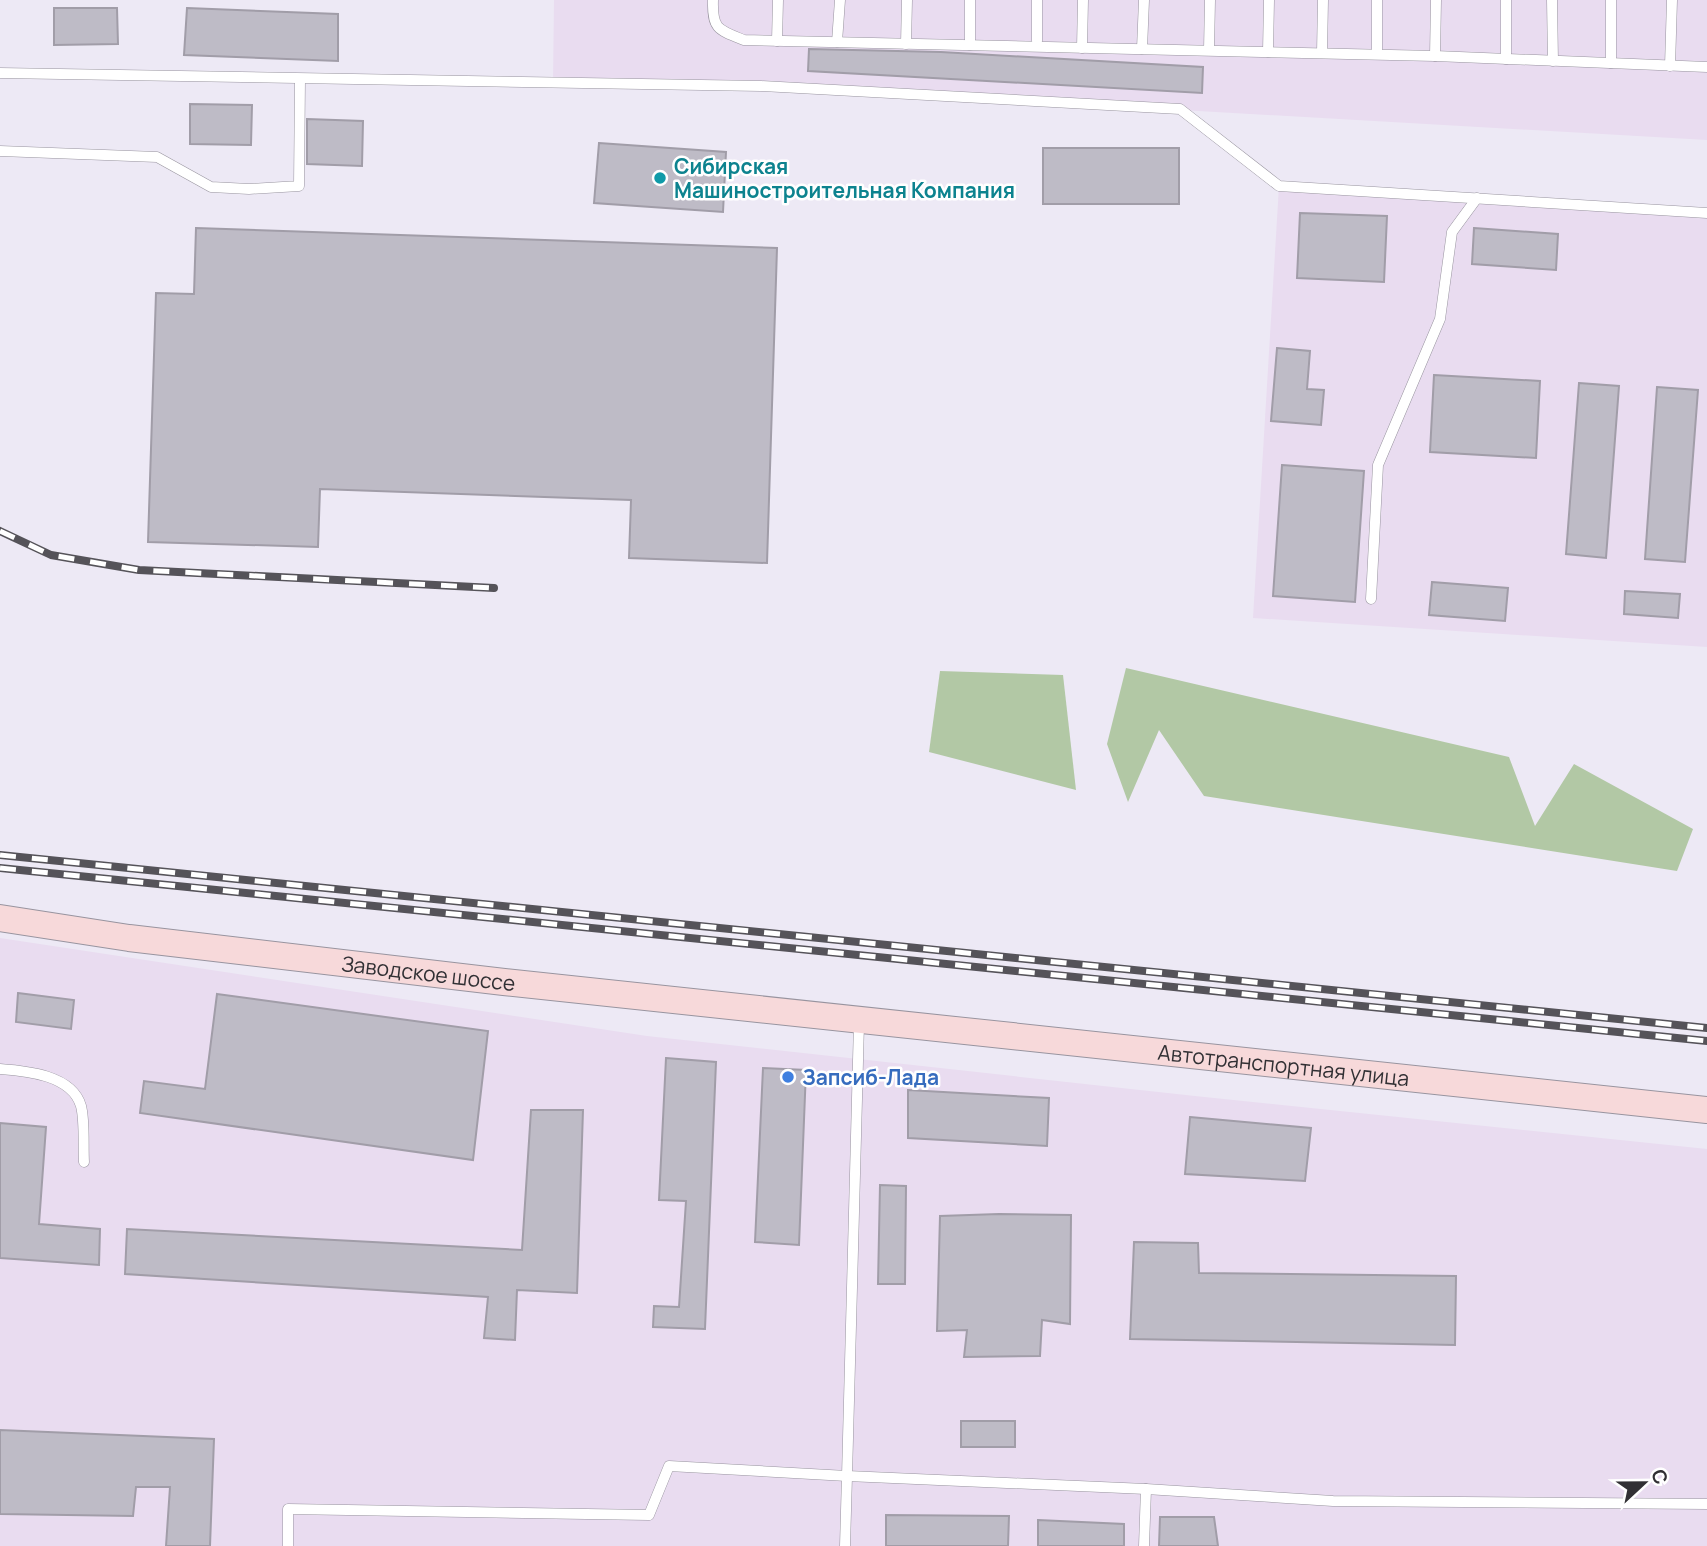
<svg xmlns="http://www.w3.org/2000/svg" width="1707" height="1546" font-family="Manrope,sans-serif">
<rect width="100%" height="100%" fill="#ede9f5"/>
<g fill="#e9dcf0">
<path d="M554,0H1707V140L761,86L553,82Z"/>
<path d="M1279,186L1707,213V647L1253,618Z"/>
<path d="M0,938L647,1036L1195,1096L1707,1149V1546H0Z"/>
</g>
<g fill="#b2c8a5">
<path d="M1126,668L1509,757L1535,826L1574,764L1693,829L1677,871L1204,796L1159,730L1128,802L1107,744Z"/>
<path d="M940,671L1063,675L1076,790L929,752Z"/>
</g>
<g fill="#bebbc6" stroke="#a19da8" stroke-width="2">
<path d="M54,8H117L118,44L54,45Z"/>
<path d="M187,8L338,14V61L184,55Z"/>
<path d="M809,49L941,52L1203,67L1202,93L808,71Z"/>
<path d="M190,104L252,105L251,145L190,144Z"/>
<path d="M307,119L363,121L362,166L307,164Z"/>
<path d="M599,143L726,152L723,212L594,203Z"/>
<rect x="1043" y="148" width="136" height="56"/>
<path d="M1300,213L1387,216L1384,282L1297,278Z"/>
<path d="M196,228L777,248L767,563L629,558L631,500L320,489L318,547L148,542L156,293L194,294Z"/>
<path d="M1474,228L1558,234L1556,270L1472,264Z"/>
<path d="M1277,348L1310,351L1307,389L1324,390L1321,425L1271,421Z"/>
<path d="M1434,375L1540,381L1536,458L1430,452Z"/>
<path d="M1579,383L1619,386L1606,558L1566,554Z"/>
<path d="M1657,387L1698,390L1685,562L1645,559Z"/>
<path d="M1282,465L1364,471L1355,602L1273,596Z"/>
<path d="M1432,582L1508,588L1505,621L1429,615Z"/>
<path d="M1625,591L1680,594L1678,618L1624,614Z"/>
<path d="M18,993L74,1000L71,1029L16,1022Z"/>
<path d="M217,994L488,1031L473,1160L140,1113L144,1081L205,1089Z"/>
<path d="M666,1058L716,1062L705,1329L653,1327L654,1306L679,1307L686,1201L659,1200Z"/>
<path d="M763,1068L806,1070L799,1245L755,1242Z"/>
<path d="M908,1090L1049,1098L1047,1146L908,1138Z"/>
<path d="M531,1110H583L577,1293L517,1290L515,1340L484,1338L488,1297L125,1274L127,1229L522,1250Z"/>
<path d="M1190,1117L1311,1128L1305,1181L1185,1174Z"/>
<path d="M0,1123L46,1127L39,1224L100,1229L99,1265L0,1258Z"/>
<path d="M880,1185L906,1186L905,1284H878Z"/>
<path d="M999,1214L1071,1215L1070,1324L1042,1320L1040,1356L964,1357L967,1330L937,1331L940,1216Z"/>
<path d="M1134,1242L1198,1243L1199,1273L1456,1276L1455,1345L1130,1339Z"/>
<rect x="961" y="1421" width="54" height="26"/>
<path d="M0,1430L214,1439L210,1546H166L170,1487H136L133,1516L0,1514Z"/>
<path d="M886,1515L1009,1516L1008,1546H886Z"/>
<path d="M1160,1517H1214L1218,1546H1159Z"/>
<path d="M1038,1520L1124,1524V1546H1038Z"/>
</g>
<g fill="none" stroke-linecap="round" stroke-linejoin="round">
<g stroke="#98949f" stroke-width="11">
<g id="service">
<path d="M713,0C712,29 718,30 744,40L1435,56"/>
<path d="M1436,0L1435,56L1707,67"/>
<path d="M1552,0L1553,61"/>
<path d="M1611,0V63"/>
<path d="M777,41L778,0"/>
<path d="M1037,41V0"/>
<path d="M837,42L840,0"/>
<path d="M906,44L907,0"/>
<path d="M970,45V0"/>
<path d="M1082,48L1083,0"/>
<path d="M1142,49L1144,0"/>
<path d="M1209,50L1210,0"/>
<path d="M1268,52L1269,0"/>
<path d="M1322,53L1323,0"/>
<path d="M1377,54V0"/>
<path d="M1506,59V0"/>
<path d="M1670,66L1672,0"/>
<path d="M0,73L761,86L1180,109L1279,186L1707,213"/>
<path d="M0,151L157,157L211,187L249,189L299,186L300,79"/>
<path d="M1371,599L1378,465L1440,319L1452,232L1477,198"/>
<path d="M859,1023L847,1476L1146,1489L1333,1501L1707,1504"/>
<path d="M0,1069C27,1071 72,1075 81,1106C85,1121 83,1146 84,1162"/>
<path d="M288,1546V1509L649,1515L669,1466L847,1476L845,1546"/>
<path d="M1144,1546L1146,1489"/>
</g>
</g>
<g stroke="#98949f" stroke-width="28">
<g id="secondary">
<path id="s1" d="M0,918L129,938L504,982L1707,1110"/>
</g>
</g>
<use href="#service" stroke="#fff" stroke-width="10"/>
<use href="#secondary" stroke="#f7d9da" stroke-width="26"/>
<g stroke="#555359" stroke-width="8">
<g id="rail">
<path d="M0,531L51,555L139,570L494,588"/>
<path d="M0,855L1707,1028"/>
<path d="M0,868L1707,1041"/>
</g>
</g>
<use href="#rail" stroke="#fff" stroke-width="5" stroke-dasharray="16" stroke-linecap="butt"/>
</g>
<circle fill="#0f9aa8" stroke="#fff" stroke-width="2.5" cx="660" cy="178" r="7"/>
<circle fill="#3f7fe0" stroke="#fff" stroke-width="2.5" cx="788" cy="1077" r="7"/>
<g text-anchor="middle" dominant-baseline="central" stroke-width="5" stroke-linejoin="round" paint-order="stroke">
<g font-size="21" font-weight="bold" fill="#0d838f" stroke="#fff" text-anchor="start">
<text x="674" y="166">Сибирская<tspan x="674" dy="24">Машиностроительная Компания</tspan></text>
</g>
<g font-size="21" fill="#313034" stroke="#fff">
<text stroke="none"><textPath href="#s1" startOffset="432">Заводское шоссе</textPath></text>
<text stroke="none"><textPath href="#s1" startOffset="1292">Автотранспортная улица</textPath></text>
</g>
<g font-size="21" font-weight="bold" fill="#366cbe" stroke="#fff" text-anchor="start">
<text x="802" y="1077">Запсиб-Лада</text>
</g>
</g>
<g transform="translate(1644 1483) rotate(68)" stroke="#ffffff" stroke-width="5" paint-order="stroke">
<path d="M0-5L12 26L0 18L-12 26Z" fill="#313034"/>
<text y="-10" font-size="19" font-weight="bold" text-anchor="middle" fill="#313034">С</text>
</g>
</svg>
